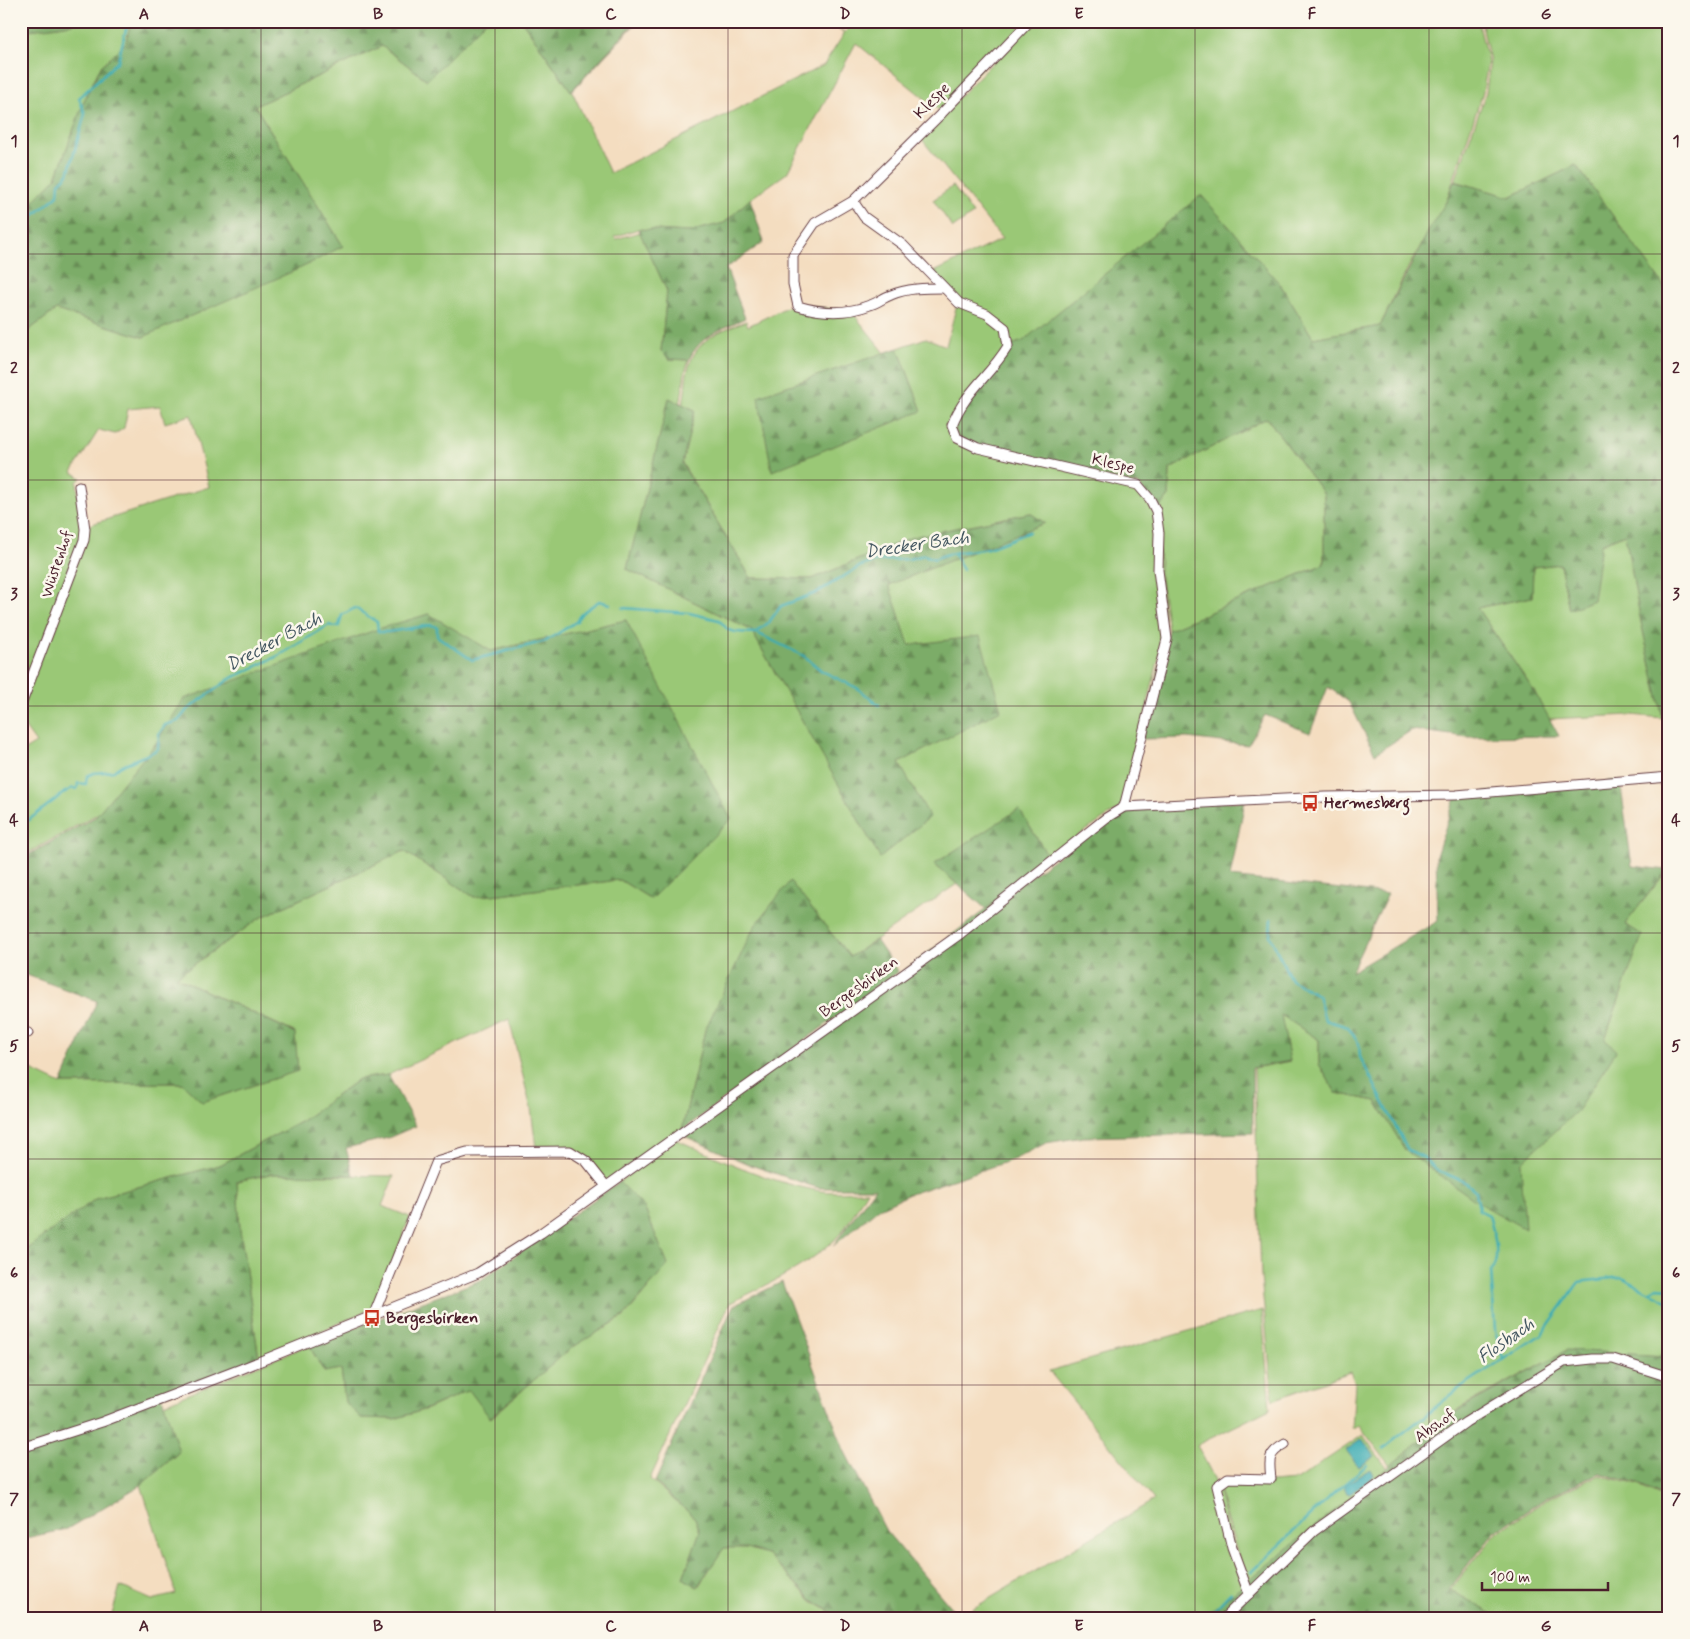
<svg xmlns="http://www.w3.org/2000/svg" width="1690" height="1639" font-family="Mynerve,sans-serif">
<defs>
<pattern id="forest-firs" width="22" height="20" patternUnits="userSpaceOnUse" patternTransform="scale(1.25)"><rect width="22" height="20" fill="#7bac67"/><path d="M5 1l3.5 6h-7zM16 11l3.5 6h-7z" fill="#678b55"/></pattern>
</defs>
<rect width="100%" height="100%" fill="#fbf7ec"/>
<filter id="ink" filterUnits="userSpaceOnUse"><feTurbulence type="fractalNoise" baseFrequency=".02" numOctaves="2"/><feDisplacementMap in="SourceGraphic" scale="10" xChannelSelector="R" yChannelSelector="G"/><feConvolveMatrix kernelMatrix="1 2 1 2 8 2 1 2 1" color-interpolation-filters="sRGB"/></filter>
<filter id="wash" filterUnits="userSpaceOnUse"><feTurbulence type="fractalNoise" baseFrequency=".0096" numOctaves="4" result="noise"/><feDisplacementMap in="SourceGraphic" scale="20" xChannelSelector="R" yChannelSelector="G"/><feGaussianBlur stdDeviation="1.12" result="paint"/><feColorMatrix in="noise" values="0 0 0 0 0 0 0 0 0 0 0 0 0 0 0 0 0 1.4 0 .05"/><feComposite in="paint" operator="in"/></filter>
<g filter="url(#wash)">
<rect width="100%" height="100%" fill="#f4ddc0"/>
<g fill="#9ac876" stroke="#727450">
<path d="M91,21H131L126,43L101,66L84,101L56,178L21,214V22L30,30Z"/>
<path d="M486,21H522L571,91L638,21L572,91L610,173L824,65L844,34L829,21L845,33L852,21H1027L940,111L856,43L787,173L750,199L725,223L688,232L638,229L614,237L616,239L640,232L667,291L661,351L669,359L689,360L685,372L681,400L680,403L669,399L627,569L751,630L880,857L899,763L909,645L889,585L1044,523L1030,513L912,537L812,579L751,578L682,463L695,410L682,404C686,395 685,383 687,373C695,339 717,332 746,321L748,326L793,304L851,311L885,353L758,396L922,411L898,348L926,338L946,346L957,304L987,315L1003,330L1006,345L1137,487L1155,512L1165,632L1123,806L1048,856L1019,810L934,864L957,884L850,957L790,882L705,1030L682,1130L606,1181L573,1148H536L531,1109L509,1019L388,1075L359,1079L302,1121L220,1165L97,1198L41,1238L21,1255V1065L61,1084L182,1083L294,1032L176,977L260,918L404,851L474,897L620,880L651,899L626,620L491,651L428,614L185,699L156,743L99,813L21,857V752L36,743L21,722V708L86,526L209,487L191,415L165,423L160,406L128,409L124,428L115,434L99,430L72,472L81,478L77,482L82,539L21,699V336L56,310L143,337L343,246L255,106L382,46L427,80Z"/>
<path d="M1033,21H1478L1488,61L1483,92L1446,202L1409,266L1380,326L1313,338L1280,284L1023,341L1009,346L1006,328L959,301L932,273L1002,239L920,137Z"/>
<path d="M1481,21H1669V293L1576,165L1510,197L1455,181L1486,92L1490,61Z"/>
<path d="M953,186L973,214L953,228L933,200Z"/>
<path d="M1267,418L1324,494V564L1168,630L1160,571L1158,510L1169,496L1170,469Z"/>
<path d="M1625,534L1641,622L1663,718L1631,715L1549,719L1534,691L1477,608L1532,597L1533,567L1560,564L1569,610L1601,544Z"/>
<path d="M1669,868V1359L1665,1356L1565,1351L1460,1408L1390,1466L1359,1425L1352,1428L1355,1383L1350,1372L1273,1400L1261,1277L1254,1068L1290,1061L1280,1014L1319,1040V1064L1336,1093L1376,1101L1405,1150L1521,1163L1605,1039L1642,935L1625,924Z"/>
<path d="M675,1139C721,1159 770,1183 821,1191C835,1193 852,1191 867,1191C856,1209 846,1231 829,1245C800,1270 765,1286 730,1303L650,1479L695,1518L700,1532L683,1578L698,1587L724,1547L747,1548L767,1554L812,1601L840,1618H111L120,1586L152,1600L176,1594L141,1485L178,1453L164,1404L309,1345L324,1372L341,1369L345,1402L361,1418L394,1419L427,1409L469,1390L491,1418L569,1349L625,1316L667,1265L644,1207L619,1182Z"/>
<path d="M270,1174L394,1176L382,1206L410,1217L375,1307L259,1359L240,1230L237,1181Z"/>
<path d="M1262,1310L1270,1409L1197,1445L1217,1484L1243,1585L1202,1618H957L1154,1500L1049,1371Z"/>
<path d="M1363,1435L1387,1468L1246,1583L1219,1490L1228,1480L1271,1482L1296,1480Z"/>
<path d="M1600,1475L1638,1485L1669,1499V1618H1499L1450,1590L1497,1533L1550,1497Z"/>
</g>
<g fill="url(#forest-firs)" stroke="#626649">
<path d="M21,21H91L30,30Z"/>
<path d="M131,21H486L427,80L382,46L255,106L343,246L303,267L143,337L56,310L21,336V214L56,178L84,101L101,66L126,43Z"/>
<path d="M522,21H636L571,91Z"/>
<path d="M1576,165L1669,293V717L1663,718L1641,622L1625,534L1601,544L1593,600L1569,610L1560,564L1533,567L1532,597L1477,608L1534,691L1559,736L1467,737L1412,730L1375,754L1349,702L1328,687L1310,733L1265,715L1248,745L1187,738L1142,739L1168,630L1324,564V494L1267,418L1170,469L1169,496L1158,510L1138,484L979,447L958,437L954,425L960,409L1009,346L1023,341L1201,195L1280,284L1313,338L1380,326L1431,226L1446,202L1454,181L1510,197Z"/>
<path d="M750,199L764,242L726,268L745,318C722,329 699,336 689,360L669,359L661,351L667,291L638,229L688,232L724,223Z"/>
<path d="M898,348L922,411L772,471L758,396Z"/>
<path d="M669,398L695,410L682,464L751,578L812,579L912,537L1030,513L1045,523L889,585L909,645L980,636L1001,710L899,763L930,817L880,858L751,630L627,569Z"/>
<path d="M429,614L491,651L626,620L731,819L651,899L620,880L474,897L404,851L260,918L176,977L295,1033L298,1071L202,1102L182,1083L61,1084L97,1001L21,973V859L95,817L156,743L184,699L381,628Z"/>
<path d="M1620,780L1632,866L1667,870L1625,924L1642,935L1605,1039L1616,1051L1577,1111L1521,1163L1525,1229L1479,1203L1405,1150L1376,1101L1336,1093L1319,1064V1040L1281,1015L1290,1061L1252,1068L1253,1133L1083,1137L1046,1143L1015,1159L907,1195L879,1208L833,1246L875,1188H819L809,1185L748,1164L682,1135L1124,807L1245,801L1230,877L1388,894L1351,972L1438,921L1436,856L1456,795Z"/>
<path d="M1019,809L1048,856L986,909L934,864Z"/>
<path d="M790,881L850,957L876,940L898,972L682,1130L705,1030L754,927Z"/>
<path d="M388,1075L416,1126L388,1138L346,1148L353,1175L270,1174L237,1181L240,1230L259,1359L162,1397L179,1452L141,1485L67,1529L21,1539V1255L41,1238L97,1198L220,1165L302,1121L359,1079Z"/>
<path d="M619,1182L644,1207L668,1265L624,1316L570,1349L490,1418L469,1390L426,1409L394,1419L361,1418L345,1402L341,1369L324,1372L309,1345L481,1280Z"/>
<path d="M782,1282L844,1450L886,1531L959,1617L957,1618H840L812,1600L767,1554L747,1548H724L697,1587L683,1578L700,1531L695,1518L655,1482L733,1306Z"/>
<path d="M1567,1350L1665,1356L1669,1358V1498L1638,1484L1600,1473L1549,1496L1495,1532L1449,1589L1499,1618H1202L1460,1409Z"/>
</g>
<g fill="#3aacb3" stroke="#42666f">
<path d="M1362,1439L1375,1456L1359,1467L1346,1450Z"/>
<path d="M1370,1469L1373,1475C1369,1482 1357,1488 1350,1494L1347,1493L1344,1488L1346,1484Z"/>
</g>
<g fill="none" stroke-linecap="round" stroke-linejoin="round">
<g stroke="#3aacb3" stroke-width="2.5">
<path d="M21,226L58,195L59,183L68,174L85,114L79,98L118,61L128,21"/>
<path d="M954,554L963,570"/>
<path d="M623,608L689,613L719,620L728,630L736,632L756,633L769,622L781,606L816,593L861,566L877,561L909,559L924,555L935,559C948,551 972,552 988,548C1002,544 1016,537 1029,532"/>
<path d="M757,633L804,656L822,671L857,688L879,705"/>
<path d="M21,826L65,792L73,788L77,789L78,783L86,784L87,776L94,773L114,771C119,764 148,756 158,749L159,734L165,725L178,721L187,710L228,680L280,655L329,625L335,627L339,626L342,615L355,608L377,622L378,632H388L431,625L437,627V636L472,660L546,641L577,621C579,612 592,607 599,601L610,604"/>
<path d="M1271,919L1270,936L1291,980L1318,995L1325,1020L1348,1027L1359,1044L1360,1057L1408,1150L1423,1157L1437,1170L1465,1182L1476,1191L1479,1210L1489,1215C1493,1230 1502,1258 1491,1271L1495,1330L1503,1359"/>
<path d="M1650,1291L1658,1287L1669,1288"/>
<path d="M1383,1449L1461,1387L1542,1334L1579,1282L1621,1277L1669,1302"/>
<path d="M1251,1572L1336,1491L1367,1465"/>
<path d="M1181,1618L1184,1615L1213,1611L1231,1592"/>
</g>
</g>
</g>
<g filter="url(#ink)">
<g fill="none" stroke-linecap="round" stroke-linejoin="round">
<g stroke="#643c41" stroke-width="11">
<g id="minor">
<path d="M1030,21L942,113L853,201L864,217L903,245L959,303L987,314L1005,328L1008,346C990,376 965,391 952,425L957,438L978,448L1138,485L1150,499L1156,511L1159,533L1158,570L1167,639L1124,807"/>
<path d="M853,201L815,223L793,255V284L798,306C821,313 847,314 870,305C877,303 883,298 891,295C907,288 926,288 944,288"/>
<path d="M21,705L84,540L85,529L79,486"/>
<path d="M21,1030L28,1033"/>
<path d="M374,1314L436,1161L467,1152L570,1151L586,1161L606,1186"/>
<path d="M21,1448L102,1422L241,1369L478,1273L541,1233L960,934L1106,818L1124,807L1325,797L1456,795L1669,777"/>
<path d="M1249,1594L1232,1548L1217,1486L1228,1478L1271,1479C1269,1460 1267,1454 1285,1444"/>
<path d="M1224,1618L1314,1531L1466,1422L1564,1362L1592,1359H1613L1669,1377"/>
</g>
</g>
<use href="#minor" stroke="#fff" stroke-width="9"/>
</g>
</g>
<path fill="none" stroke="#4a1f2b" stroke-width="1" stroke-opacity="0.55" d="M261,21V1618M495,21V1618M728,21V1618M962,21V1618M1195,21V1618M1429,21V1618M21,254H1669M21,480H1669M21,706H1669M21,933H1669M21,1159H1669M21,1385H1669"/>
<defs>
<g id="bus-bare" transform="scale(1.35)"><path d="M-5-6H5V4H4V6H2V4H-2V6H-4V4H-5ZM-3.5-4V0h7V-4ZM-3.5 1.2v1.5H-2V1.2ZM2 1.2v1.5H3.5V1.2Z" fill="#c8321e" stroke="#fbf7ec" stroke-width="2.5" paint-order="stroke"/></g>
</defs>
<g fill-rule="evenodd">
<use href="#bus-bare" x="1310" y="803"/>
<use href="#bus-bare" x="372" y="1318"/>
</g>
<g text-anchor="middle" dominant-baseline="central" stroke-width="5" stroke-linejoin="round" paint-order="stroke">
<g font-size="16" fill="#4a1f2b" stroke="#fbf7ec">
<text transform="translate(932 101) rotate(-45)">Klespe</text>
<text transform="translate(1113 464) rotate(14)">Klespe</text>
<text transform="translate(57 564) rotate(-72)">Wüstenhof</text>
<text transform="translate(859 987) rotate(-36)">Bergesbirken</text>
<text transform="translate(1435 1426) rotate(-35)">Abshof</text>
</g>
<g font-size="16" font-weight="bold" fill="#4a1f2b" stroke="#fbf7ec" text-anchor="start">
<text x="1324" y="803">Hermesberg</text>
<text x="386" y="1318">Bergesbirken</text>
</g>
<g font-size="18" font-style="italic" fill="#445761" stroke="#fbf7ec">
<text transform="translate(917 545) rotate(-8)">Drecker Bach</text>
<text transform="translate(274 642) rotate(-28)">Drecker Bach</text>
<text transform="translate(1506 1341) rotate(-35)">Flosbach</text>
</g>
</g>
<rect width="1690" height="1639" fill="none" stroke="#fbf7ec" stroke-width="55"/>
<path d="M1482 1582v8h126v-8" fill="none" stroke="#4a1f2b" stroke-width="2.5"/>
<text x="1490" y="1582" font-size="15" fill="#4a1f2b" stroke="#fbf7ec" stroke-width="4" paint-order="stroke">100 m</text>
<rect x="28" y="28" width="1634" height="1584" fill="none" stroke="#4a1f2b" stroke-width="2"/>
<g font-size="16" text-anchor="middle" font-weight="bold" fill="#4a1f2b">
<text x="144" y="19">A</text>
<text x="378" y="19">B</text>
<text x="611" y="19">C</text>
<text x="845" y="19">D</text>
<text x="1079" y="19">E</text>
<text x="1312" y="19">F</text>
<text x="1546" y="19">G</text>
<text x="14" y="146">1</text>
<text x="1676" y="146">1</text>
<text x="14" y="373">2</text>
<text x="1676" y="373">2</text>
<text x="14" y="599">3</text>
<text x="1676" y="599">3</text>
<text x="14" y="825">4</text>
<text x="1676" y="825">4</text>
<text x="14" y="1051">5</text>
<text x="1676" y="1051">5</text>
<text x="14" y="1278">6</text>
<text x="1676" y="1278">6</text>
<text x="14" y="1504">7</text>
<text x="1676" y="1504">7</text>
<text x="144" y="1631">A</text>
<text x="378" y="1631">B</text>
<text x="611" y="1631">C</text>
<text x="845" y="1631">D</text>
<text x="1079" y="1631">E</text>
<text x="1312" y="1631">F</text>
<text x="1546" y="1631">G</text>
</g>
</svg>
